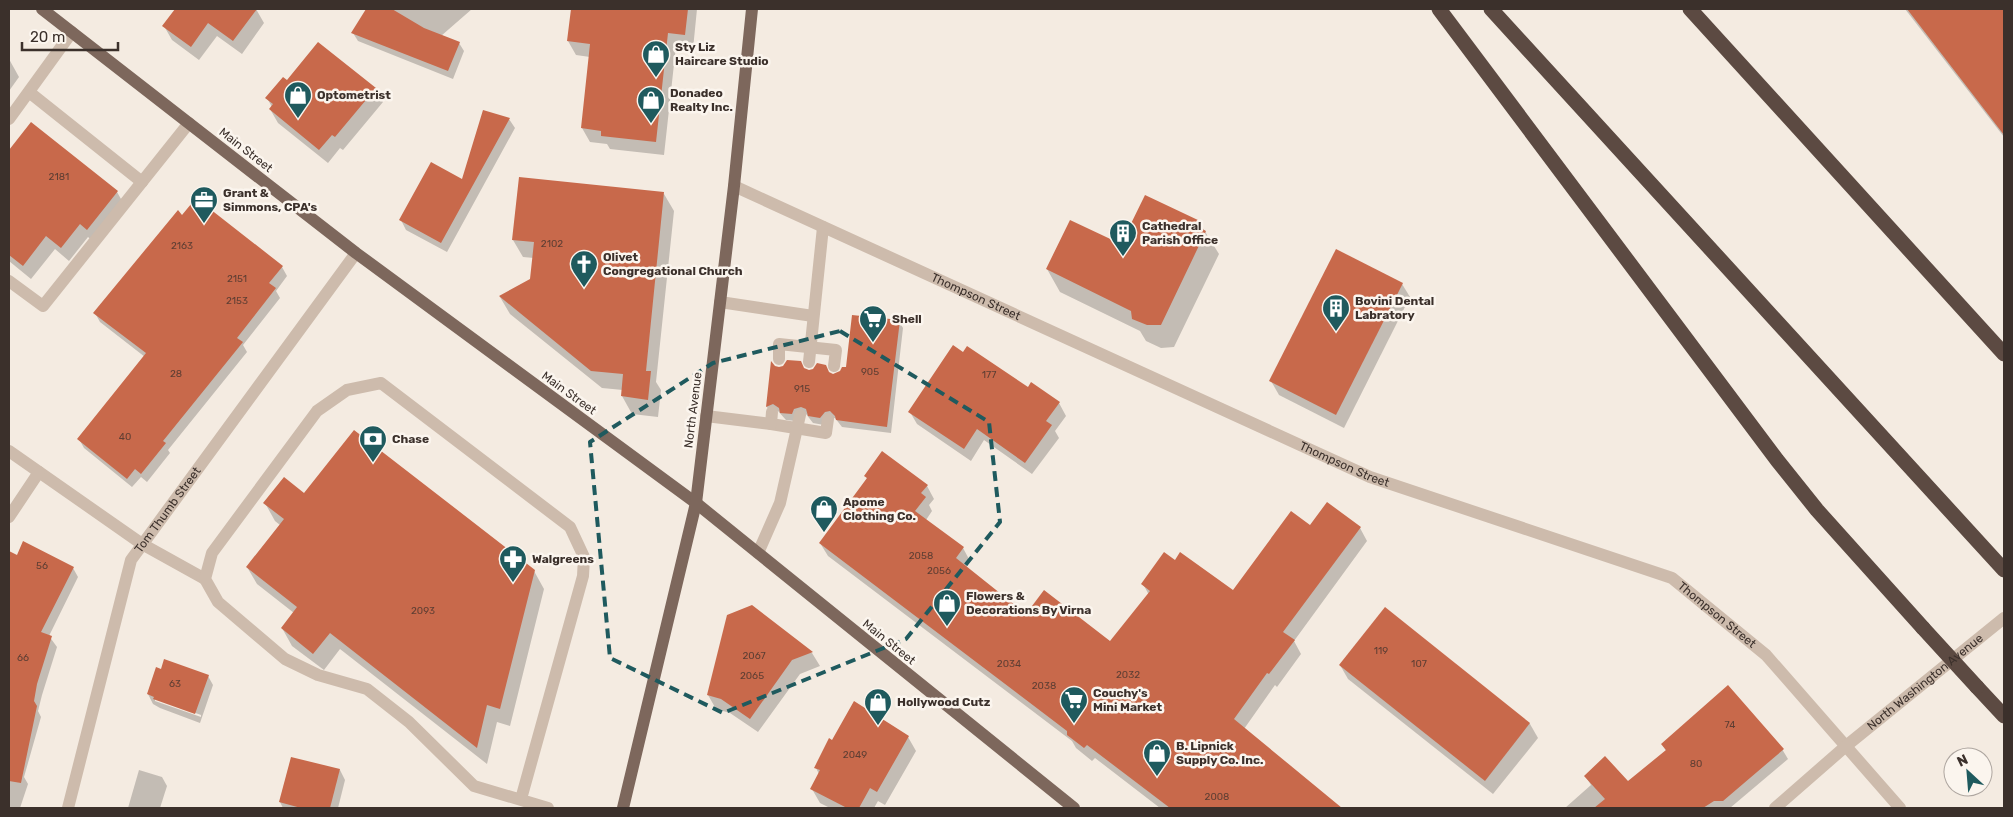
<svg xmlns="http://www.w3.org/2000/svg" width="2013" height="817" font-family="Rubik,sans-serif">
<rect width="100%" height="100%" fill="#f4ebe1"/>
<g fill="#0003" fill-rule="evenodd">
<path d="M176,9H256L264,23L242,54L217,36L199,60L172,40L164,26Z"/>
<path d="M368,9H472L441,36L459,43L464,51L453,79L358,41L353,33Z"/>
<path d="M572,9H697L693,49L676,46L664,155L610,149L607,144L590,142L582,128L590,57L576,55L568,41Z"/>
<path d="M1905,9H1998L2004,17V137Z"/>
<path d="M9,59L19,77L9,91Z"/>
<path d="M287,82L375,88L383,102L343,150L340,148L328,163L278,123L270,109L272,107L267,98Z"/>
<path d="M509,119L515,128L447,252L406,230L401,220L463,180Z"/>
<path d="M31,124L117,192L125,206L95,243L88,237L69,261L55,249L31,279L9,261V154Z"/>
<path d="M664,194L674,211L656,382L661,390L658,417L632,414L622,396L623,390L602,388L510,314L500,297L532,280L534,258L523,257L513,240Z"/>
<path d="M183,216L282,267L287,276L276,291L280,298L243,345L247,352L168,450L170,453L147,482L141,477L132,487L84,448L79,439L145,357L100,322L95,313Z"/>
<path d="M1199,222L1219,254L1174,347L1161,348L1146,341L1140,331L1060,292L1047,269Z"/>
<path d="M1402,284L1410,297L1344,428L1279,395L1271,381Z"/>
<path d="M899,321L903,328L891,433L842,427L835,418L829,419L824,425L813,423L806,414L798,416L796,421L786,420L778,411L771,414L767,407L772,365L774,367L834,375L847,369Z"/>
<path d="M1059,403L1066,416L1055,431L1059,438L1032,474L984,440L971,461L917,424L910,412Z"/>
<path d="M866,476L927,486L934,499L929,505L932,511L926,520L963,548L970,561L966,568L1027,616L1111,643L1149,595L1143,584L1175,562L1233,591L1310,526L1360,528L1367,541L1294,641L1301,654L1277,687L1275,685L1244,729L1340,808H1160L1095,758L1092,761L1076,748L1072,741L828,556L820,543L867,479Z"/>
<path d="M304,495L534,571L544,589L510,726L497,722L487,764L340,649L324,670L292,646L282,628L294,613L257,584L247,567L280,525L275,521L265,503Z"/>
<path d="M24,543L73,568L78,577L49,636L57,647L42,695L38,711L41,717L24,777L28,784L20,808H9V611L17,585L9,575Z"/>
<path d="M752,606L812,653L820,666L800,674L758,732L730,713L716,709L708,695Z"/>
<path d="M1385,609L1530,724L1538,738L1493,794L1348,679L1340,665Z"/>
<path d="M208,676L213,685L200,723L160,708L153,704L148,694ZM155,698L201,715V717L155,701Z"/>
<path d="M908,737L916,751L885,805L878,801L874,808H830L820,803L812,789L819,774L816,768L833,742Z"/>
<path d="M1662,744L1782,749L1788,759L1730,808H1565L1591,785L1586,777L1628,782L1666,751Z"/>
<path d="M139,770L162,777L167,786L160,808H128Z"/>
<path d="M340,770L345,780L338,808H283L280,802Z"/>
</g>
<g fill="#c8694b">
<path d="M175,9H257L233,41L208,23L191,47L162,26Z"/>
<path d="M366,9H392L424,28L460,42L448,71L351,33Z"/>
<path d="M571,9H688L685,35L668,33L656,142L601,136V131L581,128L590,44L567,41Z"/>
<path d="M1907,9H2004V135Z"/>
<path d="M318,42L376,88L335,137L332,135L319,150L269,109L273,104L265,98L283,77L287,80Z"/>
<path d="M483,110L510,118L441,243L399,220L431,162L462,179Z"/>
<path d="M31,122L118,191L87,230L80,224L61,248L46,236L23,266L9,255V150Z"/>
<path d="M519,177L664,192L646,371H651L648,400L621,396L623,374L591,371L499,296L530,279L534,242L512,240Z"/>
<path d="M1145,195L1200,221L1197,226L1206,231L1161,325H1147L1132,319L1131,311L1046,269L1070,220L1121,244Z"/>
<path d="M196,198L283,266L269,283L276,288L237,338L243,342L163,441L166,443L141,474L135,469L127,479L77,439L146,353L93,313L178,210L182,215Z"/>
<path d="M1336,249L1403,283L1336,415L1269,381Z"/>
<path d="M852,315L900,320L887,427L836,420L835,416L830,411L825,412L820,418L808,416L806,409L801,407L794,409L792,414L780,413L779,408L773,404L766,407L771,361L775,366L779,367L783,366L787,360L801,361L804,368L809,370L813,369L817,363L826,365L829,372L833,374L840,371L842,367H846Z"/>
<path d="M953,345L963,352L967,346L1028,387L1031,382L1060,402L1046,421L1052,425L1025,463L977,429L964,449L908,412Z"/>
<path d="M354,430L535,570L500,709L487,705L477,748L330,633L313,654L281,628L297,607L246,567L284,519L263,503L284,477L304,493Z"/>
<path d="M882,451L928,485L921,493L926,497L915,511L964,547L956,558L1026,614L1044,590L1110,641L1150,591L1141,584L1164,552L1175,560L1180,552L1233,590L1291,511L1310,525L1327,502L1361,527L1283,632L1295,640L1269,674L1267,673L1234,719L1342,808H1170L1087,745L1084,748L1067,735V731L819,543L867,478L864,476Z"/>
<path d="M23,541L74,567L41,632L52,636L37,684L34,701L37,706L21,783L9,781V551L17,555Z"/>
<path d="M752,605L813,652L792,660L750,719L721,699L707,695L727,615Z"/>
<path d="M1385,607L1530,723L1485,781L1339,665Z"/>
<path d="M164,659L209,675L195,714L153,699L154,697L147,694L156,667L161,669Z"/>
<path d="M1728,685L1784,749L1723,801H1714L1703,808H1594L1605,799L1584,776L1605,756L1628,781L1666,750L1661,744Z"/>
<path d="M854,701L909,736L877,792L870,788L859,808H847L810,789L820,770L814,768L829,738L832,740Z"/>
<path d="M291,757L340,769L330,808H301L279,802Z"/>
</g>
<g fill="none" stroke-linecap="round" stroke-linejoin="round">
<g stroke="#cdbbac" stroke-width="12">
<path d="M29,92L142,182"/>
<path d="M9,119L72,32"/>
<path d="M9,281L43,306L189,123"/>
<path d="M720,302L813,316"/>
<path d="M779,359V344L836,350L834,366"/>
<path d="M809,362L823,227"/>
<path d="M772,412L771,424L826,433L828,419"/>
<path d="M706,416L771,424"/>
<path d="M9,451L142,544L205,579"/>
<path d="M9,517L39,472"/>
<path d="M758,553L780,503L800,415"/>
<path d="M521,799L583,576L584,557L570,527L381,383L347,390L317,411L212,553L205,579L218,602L285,659L318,675L367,689L409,722L474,786L548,808"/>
</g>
<g stroke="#cdbbac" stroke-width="12">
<path id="s1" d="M734,186L1370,477L1672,578L1766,655L1900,808"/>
<path id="s2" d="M68,808L131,560L356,253"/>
<path id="s3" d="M1775,808L1846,746L2004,618"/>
</g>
<g stroke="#7d675c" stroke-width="12">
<path d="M42,9L356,253L696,503L1074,808"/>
<path d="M623,808L696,503L734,186L752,9"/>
</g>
<g stroke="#5c4a42" stroke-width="15">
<path d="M1439,9L1777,460L1817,510L1923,628"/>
<path d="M1491,9L2004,570"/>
<path d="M1690,9L2004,354"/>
<path d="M1977,687L2004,716"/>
</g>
<path stroke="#5c4a42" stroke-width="15" d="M1923,628L1977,687"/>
</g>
<path fill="none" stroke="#1f5a5e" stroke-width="4" stroke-dasharray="10 6" stroke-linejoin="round" d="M840,331L989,422L1000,522L906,639L723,713L610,658L590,442L713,363Z"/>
<defs>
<g id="shop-pin" transform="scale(1.4375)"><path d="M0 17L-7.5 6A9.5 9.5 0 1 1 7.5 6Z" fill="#1f5a5e" stroke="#fbf5ee"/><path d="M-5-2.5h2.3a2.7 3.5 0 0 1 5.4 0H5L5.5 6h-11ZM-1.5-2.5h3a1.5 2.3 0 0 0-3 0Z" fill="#fff"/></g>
<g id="office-pin" transform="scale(1.4375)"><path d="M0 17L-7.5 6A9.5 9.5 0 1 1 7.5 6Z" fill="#1f5a5e" stroke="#fbf5ee"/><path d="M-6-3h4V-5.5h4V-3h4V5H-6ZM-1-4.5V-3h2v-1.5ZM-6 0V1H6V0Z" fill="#fff"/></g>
<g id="building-pin" transform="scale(1.4375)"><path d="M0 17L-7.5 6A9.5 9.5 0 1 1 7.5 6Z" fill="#1f5a5e" stroke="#fbf5ee"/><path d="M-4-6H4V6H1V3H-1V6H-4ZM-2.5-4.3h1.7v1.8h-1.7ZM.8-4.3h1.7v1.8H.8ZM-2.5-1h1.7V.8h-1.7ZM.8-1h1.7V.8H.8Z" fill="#fff"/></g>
<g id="church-pin" transform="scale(1.4375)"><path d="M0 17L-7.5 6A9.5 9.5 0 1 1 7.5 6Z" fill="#1f5a5e" stroke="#fbf5ee"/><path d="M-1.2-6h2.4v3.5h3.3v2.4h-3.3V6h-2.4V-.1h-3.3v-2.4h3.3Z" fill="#fff"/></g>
<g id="supermarket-pin" transform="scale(1.4375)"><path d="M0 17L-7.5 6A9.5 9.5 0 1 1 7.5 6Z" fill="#1f5a5e" stroke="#fbf5ee"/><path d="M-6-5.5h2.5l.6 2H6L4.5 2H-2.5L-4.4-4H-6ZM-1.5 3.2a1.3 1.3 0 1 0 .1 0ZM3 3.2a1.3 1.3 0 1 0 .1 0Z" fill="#fff"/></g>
<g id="bank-pin" transform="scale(1.4375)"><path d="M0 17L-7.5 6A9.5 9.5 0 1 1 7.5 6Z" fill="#1f5a5e" stroke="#fbf5ee"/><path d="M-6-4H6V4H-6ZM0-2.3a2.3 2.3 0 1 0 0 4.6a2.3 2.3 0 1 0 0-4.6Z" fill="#fff"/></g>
<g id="pharmacy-pin" transform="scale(1.4375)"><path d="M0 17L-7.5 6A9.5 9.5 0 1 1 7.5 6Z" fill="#1f5a5e" stroke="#fbf5ee"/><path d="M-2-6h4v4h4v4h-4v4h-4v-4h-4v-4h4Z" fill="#fff"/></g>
</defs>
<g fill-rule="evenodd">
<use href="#shop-pin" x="656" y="54"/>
<use href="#shop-pin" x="298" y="95"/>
<use href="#shop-pin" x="651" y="100"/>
<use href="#office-pin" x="204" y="200"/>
<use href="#building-pin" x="1123" y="233"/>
<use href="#church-pin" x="584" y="264"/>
<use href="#building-pin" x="1336" y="308"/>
<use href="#supermarket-pin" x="873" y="319"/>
<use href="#bank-pin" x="373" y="439"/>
<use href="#shop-pin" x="824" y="509"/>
<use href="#pharmacy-pin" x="513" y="559"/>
<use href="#shop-pin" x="947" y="603"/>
<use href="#supermarket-pin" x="1074" y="700"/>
<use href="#shop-pin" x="878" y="702"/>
<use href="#shop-pin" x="1157" y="753"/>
</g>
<g text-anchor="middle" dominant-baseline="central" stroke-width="5" stroke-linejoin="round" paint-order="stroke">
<g font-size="10" fill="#5e3e33">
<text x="59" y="177">2181</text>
<text x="552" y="244">2102</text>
<text x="182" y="246">2163</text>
<text x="237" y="279">2151</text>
<text x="237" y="301">2153</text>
<text x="870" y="372">905</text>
<text x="176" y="374">28</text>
<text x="989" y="375">177</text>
<text x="802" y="389">915</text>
<text x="125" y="437">40</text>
<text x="921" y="556">2058</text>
<text x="42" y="566">56</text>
<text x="939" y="571">2056</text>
<text x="423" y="611">2093</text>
<text x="1381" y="651">119</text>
<text x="754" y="656">2067</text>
<text x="23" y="658">66</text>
<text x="1009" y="664">2034</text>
<text x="1419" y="664">107</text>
<text x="1128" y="675">2032</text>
<text x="752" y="676">2065</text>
<text x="175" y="684">63</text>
<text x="1044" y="686">2038</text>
<text x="1730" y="725">74</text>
<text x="855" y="755">2049</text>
<text x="1696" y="764">80</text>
<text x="1217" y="797">2008</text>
</g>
<g font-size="12" font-weight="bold" fill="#3b302b" stroke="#fbf5ee" text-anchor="start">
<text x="675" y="47">Sty Liz<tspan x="675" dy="14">Haircare Studio</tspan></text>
<text x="670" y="93">Donadeo<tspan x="670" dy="14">Realty Inc.</tspan></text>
<text x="317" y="95">Optometrist</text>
<text x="223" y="193">Grant &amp;<tspan x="223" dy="14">Simmons, CPA's</tspan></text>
<text x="1142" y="226">Cathedral<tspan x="1142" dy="14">Parish Office</tspan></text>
<text x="603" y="257">Olivet<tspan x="603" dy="14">Congregational Church</tspan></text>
<text x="1355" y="301">Bovini Dental<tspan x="1355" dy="14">Labratory</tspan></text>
<text x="892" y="319">Shell</text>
<text x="392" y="439">Chase</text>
<text x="843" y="502">Apome<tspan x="843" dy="14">Clothing Co.</tspan></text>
<text x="532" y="559">Walgreens</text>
<text x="966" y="596">Flowers &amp;<tspan x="966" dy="14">Decorations By Virna</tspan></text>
<text x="1093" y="693">Couchy's<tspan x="1093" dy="14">Mini Market</tspan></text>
<text x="897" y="702">Hollywood Cutz</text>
<text x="1176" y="746">B. Lipnick<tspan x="1176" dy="14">Supply Co. Inc.</tspan></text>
</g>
<g font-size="12" fill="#3b302b" stroke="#fbf5ee">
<text transform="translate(246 150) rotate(38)">Main Street</text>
<text stroke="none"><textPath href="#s1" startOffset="266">Thompson Street</textPath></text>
<text transform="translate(569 393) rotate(36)">Main Street</text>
<text transform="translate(693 410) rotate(-83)">North Avenue</text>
<text stroke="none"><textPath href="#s1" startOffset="671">Thompson Street</textPath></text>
<text stroke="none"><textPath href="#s2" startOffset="318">Tom Thumb Street</textPath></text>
<text stroke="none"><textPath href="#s1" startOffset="1076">Thompson Street</textPath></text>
<text transform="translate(889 642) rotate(39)">Main Street</text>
<text stroke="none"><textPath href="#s3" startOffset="196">North Washington Avenue</textPath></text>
</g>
</g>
<rect width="2013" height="817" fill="none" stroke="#3b302b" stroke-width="20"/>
<g transform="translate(1968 772) rotate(334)"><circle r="24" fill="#fbf5ee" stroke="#aea6a0"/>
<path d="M0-4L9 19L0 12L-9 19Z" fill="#1f5a5e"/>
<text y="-8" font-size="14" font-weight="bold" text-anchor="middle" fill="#3b302b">N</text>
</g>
<path d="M22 42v8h96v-8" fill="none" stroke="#3b302b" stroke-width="2.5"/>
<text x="30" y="42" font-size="15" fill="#3b302b" stroke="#fbf5ee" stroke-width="4" paint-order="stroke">20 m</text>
</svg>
